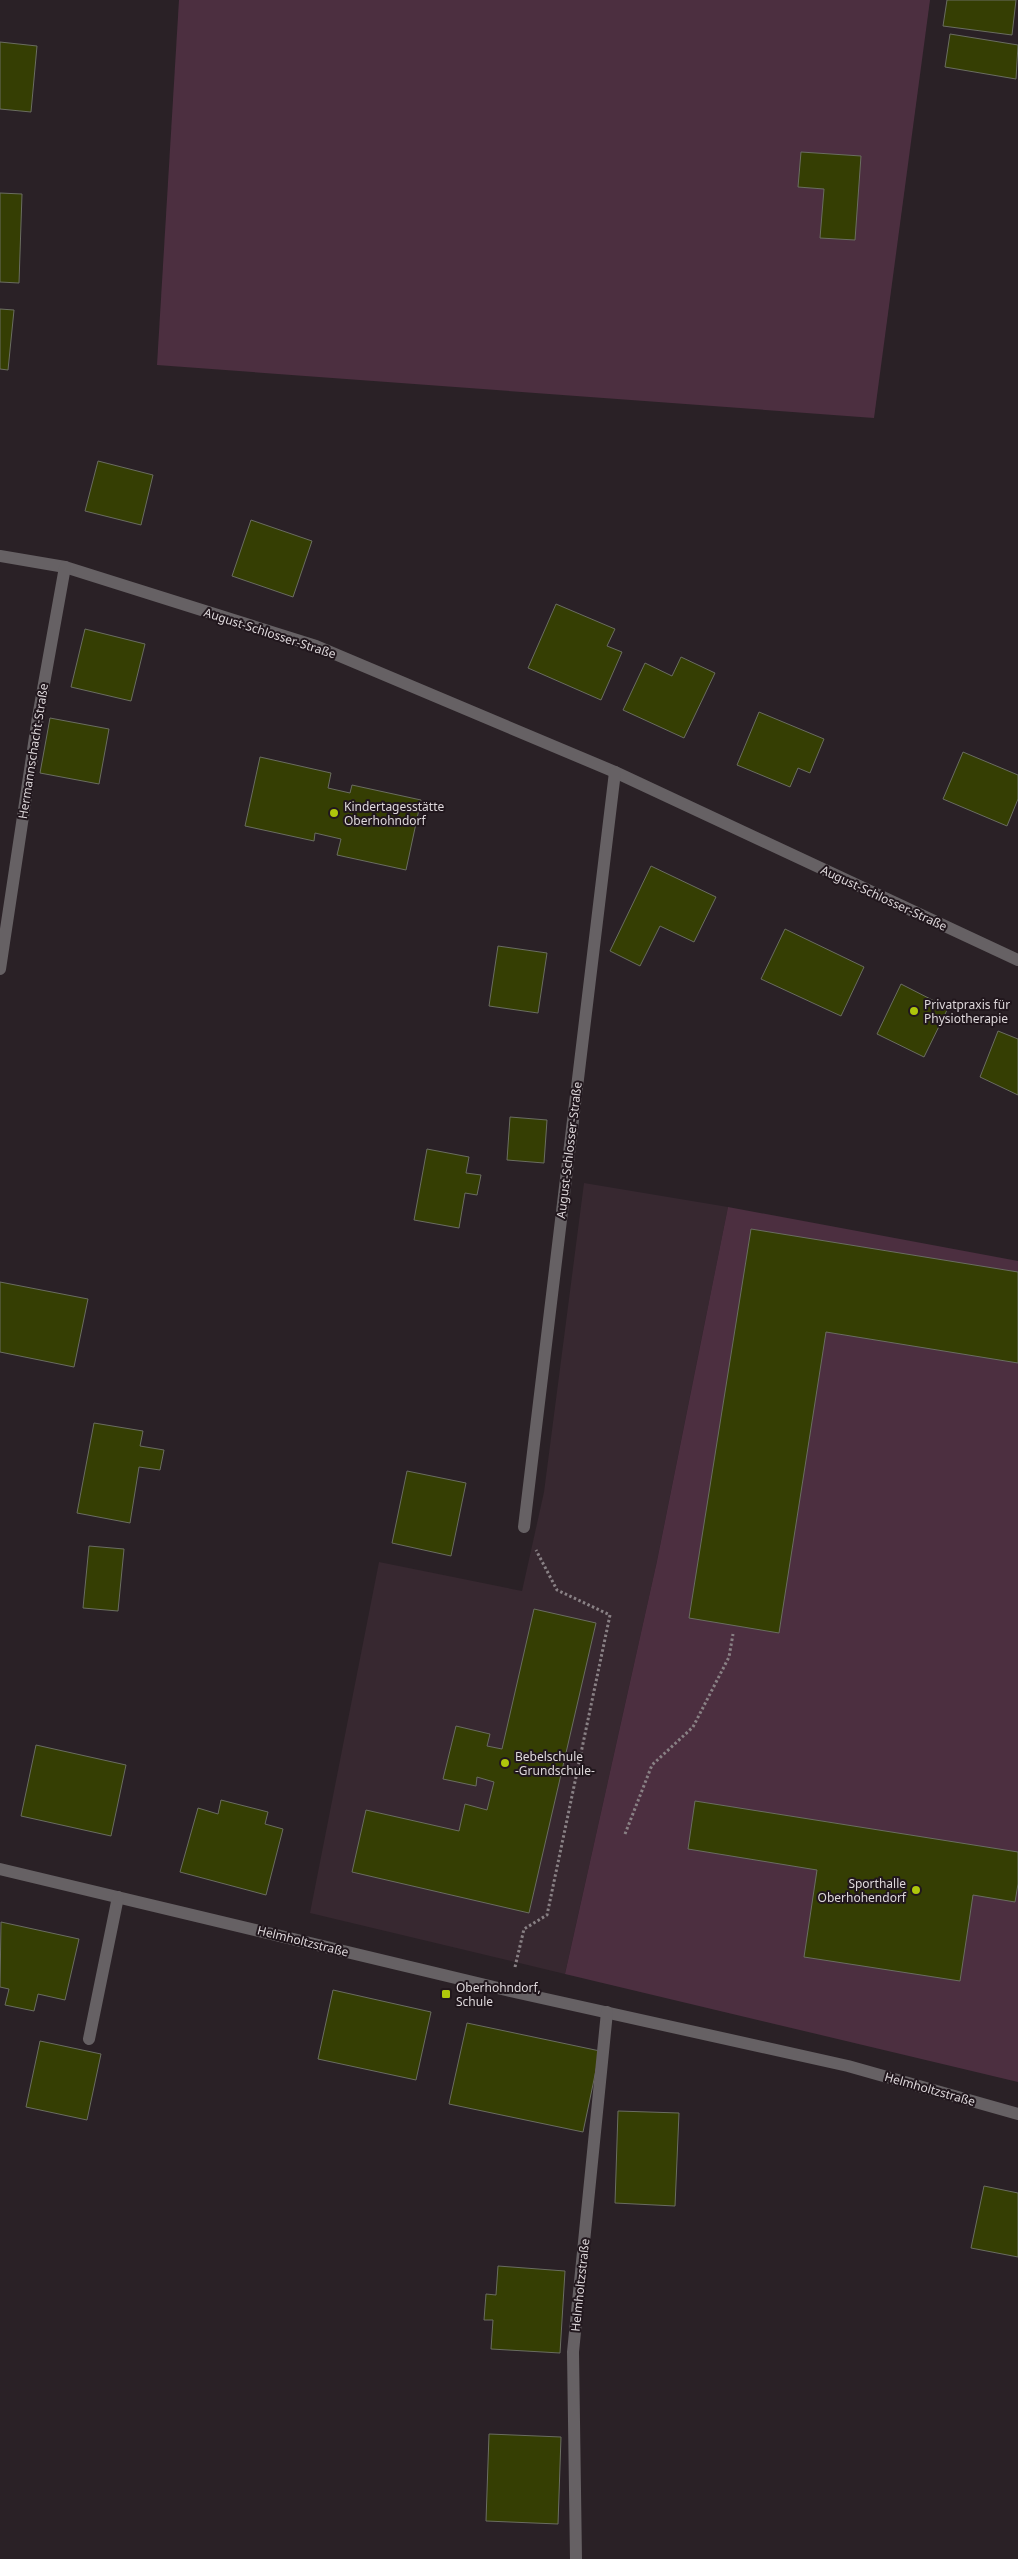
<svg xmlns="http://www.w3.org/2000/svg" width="1018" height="2559" font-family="'Noto Sans',sans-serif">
<rect width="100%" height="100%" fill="#2a2126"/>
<path fill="#372830" d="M584,1183L728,1207L657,1561L565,1974L310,1913L379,1562L522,1591L544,1492Z"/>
<g fill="#4c2f40">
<path d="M179,0H930L874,418L157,365Z"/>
<path d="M728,1207L1018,1261V2082L565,1974L657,1561Z"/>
</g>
<g fill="#353e03" stroke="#6a6d61">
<path d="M947,0H1016L1012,35L943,26Z"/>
<path d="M950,34L1018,45L1016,79L945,67Z"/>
<path d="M0,42L37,46L31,112L0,109Z"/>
<path d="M801,152L861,156L855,240L820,238L824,189L798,187Z"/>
<path d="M0,193L22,194L19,283L0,282Z"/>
<path d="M0,309L14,310L8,370L0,369Z"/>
<path d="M98,461L153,475L141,525L85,511Z"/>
<path d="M251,520L312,541L293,597L232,576Z"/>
<path d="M556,604L615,629L607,646L622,652L601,700L528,668Z"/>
<path d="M85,629L145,644L131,701L71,687Z"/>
<path d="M681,657L715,673L684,738L623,710L645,663L672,676Z"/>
<path d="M759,712L824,739L810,773L798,768L790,787L737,765Z"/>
<path d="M50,718L109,729L99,784L40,773Z"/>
<path d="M963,752L1018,775V799L1007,826L943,799Z"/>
<path d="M260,757L331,773L328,788L350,793L352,785L421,800L406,870L337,855L341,839L315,833L314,841L245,826Z"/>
<path d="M651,866L716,897L694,942L660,926L640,966L610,951Z"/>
<path d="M785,929L864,967L841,1016L761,979Z"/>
<path d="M498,946L547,953L538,1013L489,1006Z"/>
<path d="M901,984L948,1008L924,1057L877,1034Z"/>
<path d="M998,1031L1018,1039V1095L980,1077Z"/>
<path d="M510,1117L547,1120L544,1163L507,1160Z"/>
<path d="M427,1149L469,1157L466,1173L481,1175L477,1195L465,1193L459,1228L414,1220Z"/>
<path d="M751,1229L1018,1272V1363L826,1332L779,1633L689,1618Z"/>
<path d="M0,1282L88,1299L74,1367L0,1352Z"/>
<path d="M94,1423L143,1431L140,1446L164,1450L160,1470L139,1467L130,1523L77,1513Z"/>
<path d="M407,1471L466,1483L451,1556L392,1543Z"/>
<path d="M89,1546L124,1549L118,1611L83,1608Z"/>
<path d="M534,1609L596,1623L529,1913L352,1872L366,1810L459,1831L465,1804L487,1810L494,1782L477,1777L476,1786L443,1779L456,1726L490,1734L487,1746L502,1749Z"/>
<path d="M36,1745L126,1765L111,1836L21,1816Z"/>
<path d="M221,1800L268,1812L265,1824L283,1829L266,1895L180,1872L198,1808L218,1814Z"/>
<path d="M695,1801L1018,1852V1884L1015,1902L973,1895L960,1981L804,1957L817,1870L688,1849Z"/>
<path d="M1,1922L79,1939L65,2000L38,1994L34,2011L5,2005L9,1989L0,1987Z"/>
<path d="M333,1990L431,2012L416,2080L318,2059Z"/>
<path d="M467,2023L600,2051L583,2132L449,2104Z"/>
<path d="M40,2041L101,2054L87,2120L26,2107Z"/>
<path d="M618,2111L679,2113L675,2206L615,2203Z"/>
<path d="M984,2186L1018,2193V2257L971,2248Z"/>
<path d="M498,2266L565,2271L560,2353L491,2349L493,2320H484L486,2294L496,2295Z"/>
<path d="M489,2434L561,2437L558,2524L486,2521Z"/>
</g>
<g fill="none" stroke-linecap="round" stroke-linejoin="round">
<g stroke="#898185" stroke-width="3" stroke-dasharray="2.5 2.5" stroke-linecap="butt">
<path d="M625,1834L652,1765L693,1727L729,1657L733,1634"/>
<path d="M515,1967L524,1929L547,1915L610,1615L557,1590L536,1550"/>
</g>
<g stroke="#666164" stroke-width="12">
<path d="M0,556L65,567L316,646L615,772L1018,960"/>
<path d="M0,969L38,717L65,567"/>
<path d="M524,1527L615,772"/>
<path d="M0,1869L510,1991L848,2066L1018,2114"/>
<path d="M89,2039L118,1897"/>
<path d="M576,2559L573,2352L607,2012"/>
</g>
</g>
<g fill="#aec60b" stroke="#21171d" stroke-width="2">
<circle cx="334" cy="813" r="5"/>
<circle cx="914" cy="1011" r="5"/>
<circle cx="505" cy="1763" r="5"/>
<circle cx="916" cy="1890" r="5"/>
<rect x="441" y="1989" width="10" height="10" rx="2.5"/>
</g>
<g text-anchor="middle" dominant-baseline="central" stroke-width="4" stroke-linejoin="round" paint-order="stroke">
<g font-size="12" fill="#ded8db" stroke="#21171d">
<text transform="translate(270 633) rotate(18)">August-Schlosser-Straße</text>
<text transform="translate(33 751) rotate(-81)">Hermannschacht-Straße</text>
<text transform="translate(884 898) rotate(25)">August-Schlosser-Straße</text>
<text transform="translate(569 1150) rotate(-83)">August-Schlosser-Straße</text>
<text transform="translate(303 1941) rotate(14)">Helmholtzstraße</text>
<text transform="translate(930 2089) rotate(16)">Helmholtzstraße</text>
<text transform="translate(580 2285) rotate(-84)">Helmholtzstraße</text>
</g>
<g font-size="12" fill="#ded8db" stroke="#21171d" text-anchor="start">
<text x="344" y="806">Kindertagesstätte<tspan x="344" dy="14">Oberhohndorf</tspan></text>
<text x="924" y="1004">Privatpraxis für<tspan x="924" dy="14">Physiotherapie</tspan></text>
<text x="515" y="1756">Bebelschule<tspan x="515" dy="14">-Grundschule-</tspan></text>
<text x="906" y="1883" text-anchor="end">Sporthalle<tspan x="906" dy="14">Oberhohendorf</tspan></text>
<text x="456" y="1987">Oberhohndorf,<tspan x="456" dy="14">Schule</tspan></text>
</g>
</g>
</svg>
